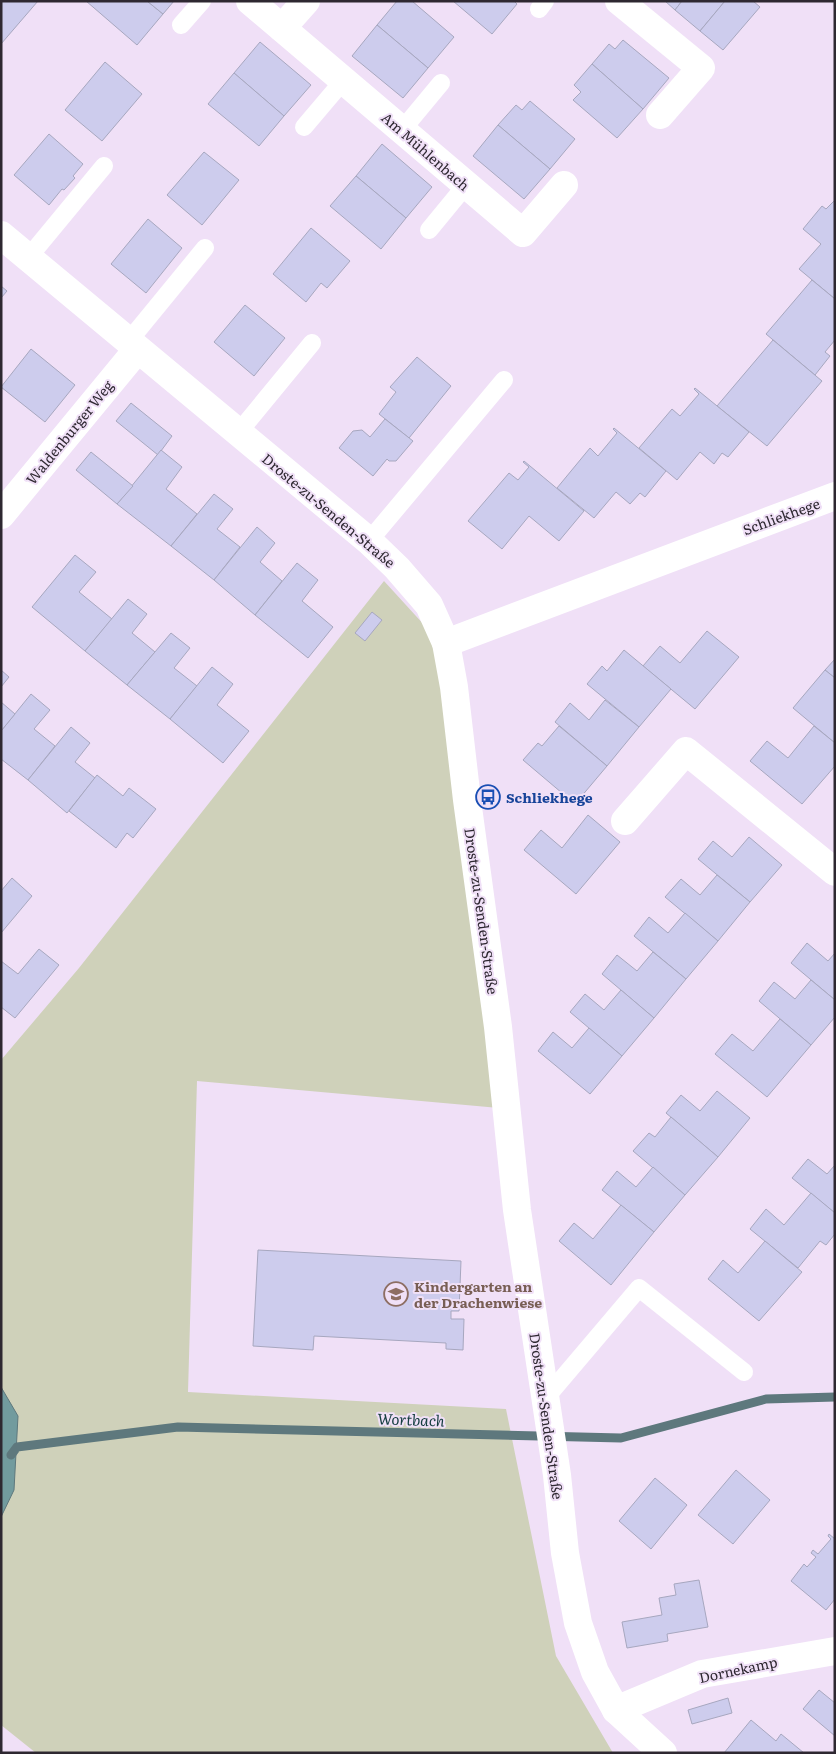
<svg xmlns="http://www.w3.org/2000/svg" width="836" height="1754" font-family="Literata,serif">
<rect width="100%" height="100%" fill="#f0e0f7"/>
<path fill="#cfd1ba" d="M384,581L437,639L499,1108L197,1081L188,1392L506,1409L556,1656L613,1753H36L1,1725V1060L79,968Z"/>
<path fill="#729b9e" stroke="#5e787d" d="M1,1387L18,1416L14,1490L1,1517Z"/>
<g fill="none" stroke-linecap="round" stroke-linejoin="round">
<path stroke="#5e787d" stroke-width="9" d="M11,1455L17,1447L178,1427L621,1438L766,1399L835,1397"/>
</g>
<g fill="#cdcced" stroke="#a7a7bf">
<path d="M1,1H38L1,44Z"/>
<path d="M86,1H147L163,14L137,45Z"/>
<path d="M147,1H174L163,14Z"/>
<path d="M397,1H412L454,37L428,68L377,25Z"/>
<path d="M453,1H514L517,4L492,34Z"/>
<path d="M665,1H682L675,10Z"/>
<path d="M682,1H725L700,31L675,10Z"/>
<path d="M725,1H753L760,7L723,50L700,31Z"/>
<path d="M377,25L428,68L403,98L352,56Z"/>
<path d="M623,40L669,78L643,109L592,64L609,44L615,49Z"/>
<path d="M260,42L311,85L284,116L234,73Z"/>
<path d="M105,62L142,94L102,141L65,110Z"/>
<path d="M592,64L643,109L617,138L573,100L581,92L574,85Z"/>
<path d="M234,73L284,116L259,146L208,104Z"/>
<path d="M530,101L575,139L550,169L498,125L516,105L522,110Z"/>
<path d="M498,125L550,169L524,199L473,156Z"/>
<path d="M49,134L83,164L73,176L75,178L64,190L62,189L49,205L14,175Z"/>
<path d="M382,144L432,187L406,218L356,176Z"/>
<path d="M204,152L239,180L202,225L167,195Z"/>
<path d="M356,176L406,218L381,249L330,206Z"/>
<path d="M835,200V299L799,269L821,244L803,229L822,206L826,209Z"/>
<path d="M148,219L182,248L146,293L111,264Z"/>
<path d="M311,228L350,261L327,288L321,283L306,302L273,274Z"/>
<path d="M812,280L835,299V340L825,352L830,356L815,375L766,334Z"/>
<path d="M1,286L7,291L1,298Z"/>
<path d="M245,305L285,338L254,376L214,342Z"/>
<path d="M773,340L822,381L767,446L717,406Z"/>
<path d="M31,349L75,385L45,422L1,387Z"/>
<path d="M417,357L451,386L409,438L379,414L396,392L390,387Z"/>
<path d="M695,388L749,432L728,457L722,453L714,464L700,452L677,480L639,448L672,409L680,416L699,394L694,389Z"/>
<path d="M131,403L172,436L158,455L116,421Z"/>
<path d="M385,419L413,441L396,461H389L387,459L373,476L339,448L353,431L362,430L370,437Z"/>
<path d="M614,428L666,471L645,497L640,493L630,504L616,492L594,518L557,488L590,448L598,456L617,433L613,429Z"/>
<path d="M161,450L182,467L166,489L197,514L171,546L117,504Z"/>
<path d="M91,452L133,486L117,504L76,470Z"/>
<path d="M524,461L584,511L559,541L529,516L502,549L468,521L509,473L518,480L529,467L523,462Z"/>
<path d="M214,494L233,509L217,529L240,547L214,580L171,546Z"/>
<path d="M257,527L275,543L260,562L282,581L255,615L214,580Z"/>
<path d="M75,555L96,572L79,592L112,619L85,651L32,607Z"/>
<path d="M297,563L318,580L302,601L333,627L308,658L255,615Z"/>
<path d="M128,599L147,614L132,633L155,652L127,685L85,651Z"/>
<path d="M372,612L382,620L365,641L355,633Z"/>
<path d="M707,631L739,657L695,709L643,666L660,646L680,663Z"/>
<path d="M171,633L190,648L174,668L197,686L170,719L127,685Z"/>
<path d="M624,650L671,689L639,727L587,684L602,666L607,671Z"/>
<path d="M835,659V678L825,670Z"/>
<path d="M212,667L233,684L217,705L249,731L223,763L170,719Z"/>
<path d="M1,670L9,677L1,687Z"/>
<path d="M825,670L835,678V743L793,708Z"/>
<path d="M31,694L50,710L34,729L55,746L28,780L1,759V731Z"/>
<path d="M605,700L639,727L607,766L555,722L570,703L589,720Z"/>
<path d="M1,702L15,714L1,731Z"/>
<path d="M559,726L607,766L575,804L523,760L538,743L542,746Z"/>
<path d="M814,726L835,743V766L802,804L750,761L767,741L788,758Z"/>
<path d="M71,727L90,743L75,762L95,778L67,813L28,780Z"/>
<path d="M97,775L123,796L129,788L156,809L133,838L127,833L116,848L69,811Z"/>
<path d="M588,815L620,842L576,894L524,850L541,830L562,848Z"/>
<path d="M749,837L782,865L750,902L698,859L713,841L732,857Z"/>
<path d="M717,875L750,902L718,941L665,897L681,879L700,895Z"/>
<path d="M12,878L32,896L1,933V891Z"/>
<path d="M685,913L718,941L686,979L634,936L649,917L668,933Z"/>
<path d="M807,943L828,961L835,953V1000L791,963Z"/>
<path d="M39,949L59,965L15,1018L1,1007V961L18,974Z"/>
<path d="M653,952L686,979L654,1018L602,974L617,955L637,971Z"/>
<path d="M811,980L835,1000V1017L811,1045L759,1001L774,982L795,999Z"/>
<path d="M621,990L654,1018L622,1056L570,1012L585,994L604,1010Z"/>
<path d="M780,1019L811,1045L767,1097L715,1054L732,1034L753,1051Z"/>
<path d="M589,1028L622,1056L590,1094L538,1051L553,1032L572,1048Z"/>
<path d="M717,1091L750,1118L718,1157L666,1113L681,1095L700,1111Z"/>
<path d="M671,1117L718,1157L685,1195L633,1151L649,1133L655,1137Z"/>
<path d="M808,1159L827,1174L835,1165V1213L792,1178Z"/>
<path d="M653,1167L685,1195L654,1232L602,1190L617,1171L636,1187Z"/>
<path d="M811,1193L835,1213V1234L826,1245L820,1241L798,1268L750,1229L766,1209L784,1225Z"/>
<path d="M621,1205L654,1232L611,1285L559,1241L574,1223L593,1239Z"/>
<path d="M765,1241L802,1272L759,1321L708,1279L723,1260L738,1273Z"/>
<path d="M258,1250L461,1261L459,1311H451V1319H464L463,1350L446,1349V1343L314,1336L313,1350L253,1346Z"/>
<path d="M736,1470L770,1500L733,1544L698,1515Z"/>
<path d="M655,1478L687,1505L651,1549L619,1521Z"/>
<path d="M829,1534L835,1539V1599L826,1610L791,1581L804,1564L807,1567L816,1557L811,1553L813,1550L818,1554L831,1539L828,1536Z"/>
<path d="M699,1580L708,1627L667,1634L668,1641L627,1648L622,1622L662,1615L659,1598L676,1595L674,1584Z"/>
<path d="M819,1690L835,1703V1736L803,1709Z"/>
<path d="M728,1698L732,1713L692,1724L688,1710Z"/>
<path d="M751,1720L776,1741L781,1734L804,1753H724Z"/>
</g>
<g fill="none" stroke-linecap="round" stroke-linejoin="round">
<g stroke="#fff" stroke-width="18">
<path d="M539,9L545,1"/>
<path d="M181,25L202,1"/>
<path d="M304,127L343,81"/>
<path d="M402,130L441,83"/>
<path d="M429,230L466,185"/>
<path d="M28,258L104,166"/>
<path d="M128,342L205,248"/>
<path d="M238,433L312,343"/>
<path d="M369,541L504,380"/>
<path d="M544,1400L639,1288L744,1372"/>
</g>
<g stroke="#fff" stroke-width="28">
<path d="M250,1L523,233L564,185"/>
<path d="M619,1L701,68L660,115"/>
<path d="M282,28L306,1"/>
<path d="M1,235L369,541L397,568L429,605L446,643L454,687L467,800L498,1027L517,1210L557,1475L565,1553L578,1623L595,1672L616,1710L663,1753"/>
<path d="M1,515L137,350"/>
<path d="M446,643L835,496"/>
<path d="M625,821L686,751L835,872"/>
<path d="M616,1710L702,1674L835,1651"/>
</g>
</g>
<defs>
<g id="bus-ring" transform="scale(1.25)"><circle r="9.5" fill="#f0e0f7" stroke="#1a4fb4" stroke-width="1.5"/><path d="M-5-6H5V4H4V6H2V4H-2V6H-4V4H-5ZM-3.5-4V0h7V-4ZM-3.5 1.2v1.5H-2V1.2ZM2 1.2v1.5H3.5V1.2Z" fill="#1a4fb4"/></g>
<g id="school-ring" transform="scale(1.25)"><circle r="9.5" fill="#f0e0f7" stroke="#8d6e63" stroke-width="1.5"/><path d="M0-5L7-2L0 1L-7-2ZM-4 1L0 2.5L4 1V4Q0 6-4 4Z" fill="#8d6e63"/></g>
</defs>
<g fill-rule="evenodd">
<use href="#bus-ring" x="488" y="797"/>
<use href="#school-ring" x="396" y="1294"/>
</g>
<g text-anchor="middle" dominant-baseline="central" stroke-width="4" stroke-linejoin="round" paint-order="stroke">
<g font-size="14" fill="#2e2831" stroke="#f0e0f7">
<text transform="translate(426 151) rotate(41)">Am Mühlenbach</text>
<text transform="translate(69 432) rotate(-51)">Waldenburger Weg</text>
<text transform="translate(329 510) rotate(40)">Droste-zu-Senden-Straße</text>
<text transform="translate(781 516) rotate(-20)">Schliekhege</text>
<text transform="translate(482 911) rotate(82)">Droste-zu-Senden-Straße</text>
<text transform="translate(547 1416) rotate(82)">Droste-zu-Senden-Straße</text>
<text transform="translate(738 1669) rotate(-12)">Dornekamp</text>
</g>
<g font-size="14" font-weight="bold" fill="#164399" stroke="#f0e0f7" text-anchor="start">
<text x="506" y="797">Schliekhege</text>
</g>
<g font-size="14" font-weight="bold" fill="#785e54" stroke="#f0e0f7" text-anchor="start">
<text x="414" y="1286">Kindergarten an<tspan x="414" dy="16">der Drachenwiese</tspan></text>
</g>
<g font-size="15" font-style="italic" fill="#133c3e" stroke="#f0e0f7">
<text transform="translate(411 1419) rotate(2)">Wortbach</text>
</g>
</g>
<rect width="836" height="1754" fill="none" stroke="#2e2831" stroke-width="5"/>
</svg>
